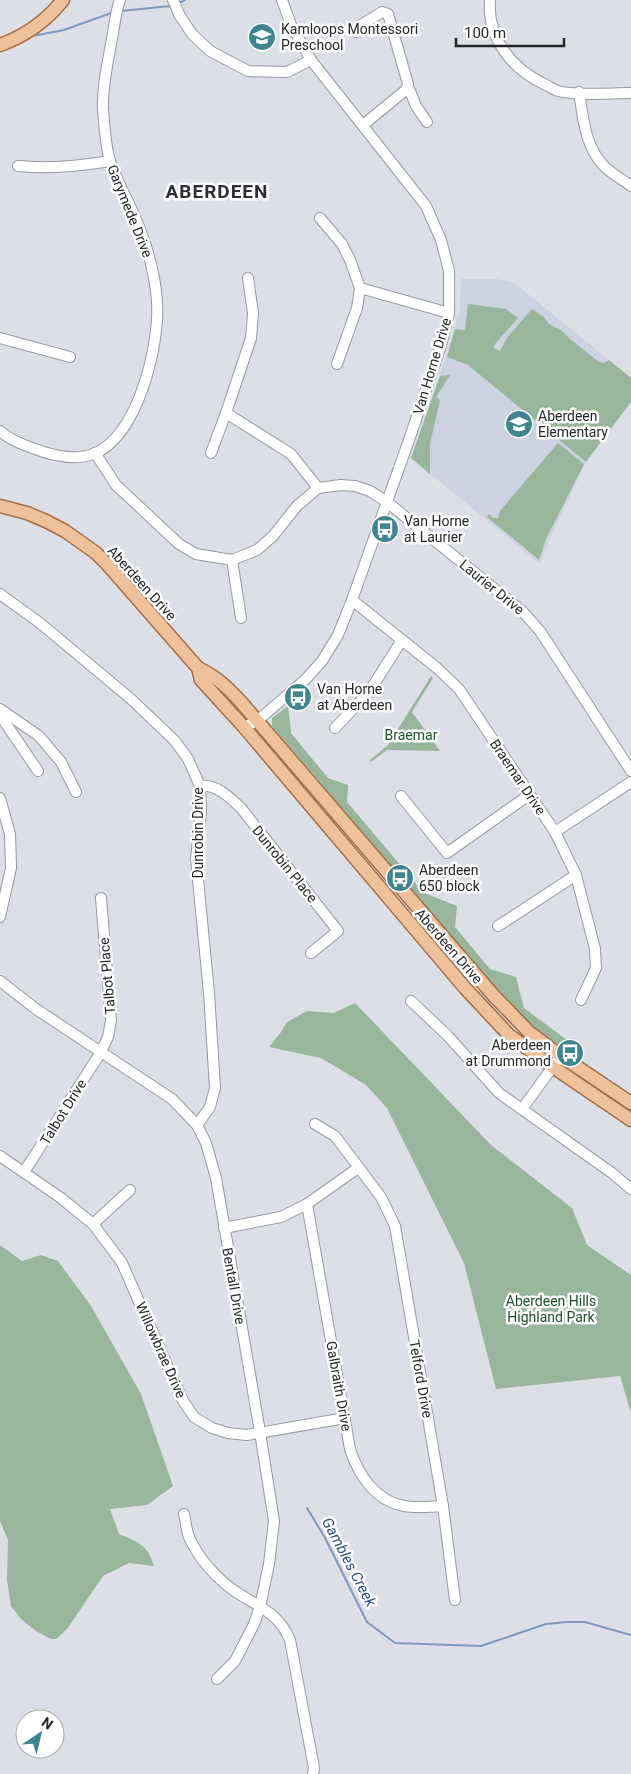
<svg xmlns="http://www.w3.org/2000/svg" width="631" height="1774" font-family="Roboto,sans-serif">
<rect width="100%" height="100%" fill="#dcdfe6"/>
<path fill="#ccd2e0" d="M461,279H497L511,282L518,286L631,378V402L586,462L549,540L540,564L411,458L446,357L460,310Z"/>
<g fill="#98b69b">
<path d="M468,304L506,309L518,318L494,345V348L500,351L507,338L532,309L544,317L549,324L561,330L570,339L599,362L604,363L609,360L631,378V402L586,462L468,365L447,357L455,329L465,330Z"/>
<path d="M450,375L436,397L440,400L430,444V474L411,458L440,376Z"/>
<path d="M558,443L584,464L546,539L539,560L487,517L489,514L493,518H498L500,511Z"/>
<path d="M431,676L433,678L412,712L440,751L387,750L371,762L370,760L388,745Z"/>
<path d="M288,706L291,733L328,778L348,785L347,802L424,893L457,906L455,927L490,969L516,977L524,1008L579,1049L574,1055L539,1031L509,1004L272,726V718Z"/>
<path d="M355,1003L491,1145L572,1208L587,1245L631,1275V1413L620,1376L496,1389L464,1263L387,1108L366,1085L321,1058L269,1047L281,1032L287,1022L307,1011L334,1013Z"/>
<path d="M0,1245L22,1261L41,1255L58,1261L91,1306L141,1394L173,1486L147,1505L110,1509L119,1534C138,1542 148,1545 154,1566L129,1563L103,1576L67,1629L56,1639H51L36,1631L22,1620L11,1606L7,1580L8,1540L0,1521Z"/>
</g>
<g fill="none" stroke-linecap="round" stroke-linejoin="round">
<g stroke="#7f99ba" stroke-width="2">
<path d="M177,4L185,0"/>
<path d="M121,11L171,6"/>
<path d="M32,36L64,30L114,12"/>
<path d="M307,1508L324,1536L367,1622L395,1643L481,1646L546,1624L567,1622H585L631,1635"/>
</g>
<g stroke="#96999f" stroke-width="12">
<g id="minor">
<path d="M173,0L180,16L192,34L210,51L248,71L287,72L311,60"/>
<path d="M490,0C487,38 511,68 544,84C549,86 554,90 558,91C580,96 609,93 631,93"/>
<path d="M356,32L361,25L382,12L388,14L408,84L407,89L410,91L416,106L427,122"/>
<path d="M579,92C583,117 585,146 603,165C610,173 622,179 631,186"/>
<path d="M363,125L407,89"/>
<path d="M18,166C50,169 78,166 110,161"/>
<path d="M320,218L342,244L350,260L360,288L357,308L337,364"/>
<path d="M360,288L449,313"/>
<path d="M0,338L70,357"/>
<path d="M226,413L291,454L318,488"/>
<path d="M0,431C13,442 29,447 44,452C60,457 77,460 93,454C138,438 160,344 157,301C155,272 146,243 135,217C127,198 116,180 110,161C106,148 104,123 103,109C102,84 109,57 113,33C115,22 116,10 120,0"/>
<path d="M95,453L116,485L179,544L196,554L232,560L257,550L273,536L297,506L318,488L341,485L355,486L370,491L387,502L523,612L540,631L631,771"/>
<path d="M211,453L226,413L251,338L253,313L248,278"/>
<path d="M232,560L241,618"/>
<path d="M0,594L40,623L131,699L175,741L188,759L200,786L201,812L196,859L209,993L215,1088L210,1107L197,1125"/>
<path d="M352,600L437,668L459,689L555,832L576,875L595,949L596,968L581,1000"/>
<path d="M0,709L39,736L61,762L76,792"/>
<path d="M0,715L38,771"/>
<path d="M244,727L257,721L305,680L322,661L338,635L352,600L409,440L441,345L449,313V271L441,240L426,206L311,60L291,25L282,0"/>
<path d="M335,728L369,692L402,640"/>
<path d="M200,786C217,784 229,797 241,808L338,931L311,953"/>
<path d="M401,796L447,853L529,795"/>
<path d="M0,798L10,834L11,868L0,917"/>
<path d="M555,832L631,782"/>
<path d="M498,926L576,875"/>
<path d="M0,981L36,1009L172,1099L197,1125L206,1143L216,1178L259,1426L274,1521L269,1564L260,1607L254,1624L235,1661L217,1679"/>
<path d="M411,1001L448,1036L499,1093L612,1173L631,1189"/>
<path d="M522,1109L557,1061"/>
<path d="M315,1124L335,1136L381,1197L395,1226L443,1506L455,1600"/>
<path d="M0,1156L61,1198L93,1224L122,1263L182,1399L194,1417L212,1428L228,1433L247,1435L345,1418"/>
<path d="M24,1172L101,1052L108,1037L111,1020L101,898"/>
<path d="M307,1204L350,1449C358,1474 375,1501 404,1506C416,1508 430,1507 443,1506"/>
<path d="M93,1224L130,1190"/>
<path d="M224,1228L281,1217L307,1204L358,1168"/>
<path d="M184,1514C186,1521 186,1530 189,1537C198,1558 217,1579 236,1592C259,1607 279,1613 290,1640L314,1768L313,1774"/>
</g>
</g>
<g stroke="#a26f47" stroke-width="15">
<g id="major">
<path d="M0,45C25,36 47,20 63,0"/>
<path d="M0,506L27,513L46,521L65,531L96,553L107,564L198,668L201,680L244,727L465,988L509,1035L553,1067L631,1120"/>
<path d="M198,668C216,676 228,688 241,702L494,996L529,1032L561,1056L631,1103"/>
</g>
</g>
<use href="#minor" stroke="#fff" stroke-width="10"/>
<use href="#major" stroke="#efc19b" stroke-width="12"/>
</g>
<defs>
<g id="school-disc" transform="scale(1.4375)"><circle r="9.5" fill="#3f8590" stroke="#fff"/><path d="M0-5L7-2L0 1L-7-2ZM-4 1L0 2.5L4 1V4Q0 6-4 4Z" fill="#fff"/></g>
<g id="bus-disc" transform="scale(1.4375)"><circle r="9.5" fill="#3f8590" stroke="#fff"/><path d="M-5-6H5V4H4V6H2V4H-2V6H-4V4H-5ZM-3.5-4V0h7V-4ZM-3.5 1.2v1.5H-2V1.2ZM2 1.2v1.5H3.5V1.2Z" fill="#fff"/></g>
</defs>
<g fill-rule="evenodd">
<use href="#school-disc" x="262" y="37"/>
<use href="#school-disc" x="519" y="424"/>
<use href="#bus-disc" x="385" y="529"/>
<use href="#bus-disc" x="298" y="697"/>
<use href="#bus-disc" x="400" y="878"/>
<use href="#bus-disc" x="570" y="1053"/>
</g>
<g text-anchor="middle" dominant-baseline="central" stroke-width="5" stroke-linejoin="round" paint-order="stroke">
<g font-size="14" fill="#252628" stroke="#fff" text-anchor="start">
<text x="281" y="29">Kamloops Montessori<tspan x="281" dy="16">Preschool</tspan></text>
<text x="538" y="416">Aberdeen<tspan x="538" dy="16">Elementary</tspan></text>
<text x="404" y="521">Van Horne<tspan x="404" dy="16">at Laurier</tspan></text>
<text x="317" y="689">Van Horne<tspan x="317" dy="16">at Aberdeen</tspan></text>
<text x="419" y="870">Aberdeen<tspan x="419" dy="16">650 block</tspan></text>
<text x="551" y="1045" text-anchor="end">Aberdeen<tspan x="551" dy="16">at Drummond</tspan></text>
</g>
<g font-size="14" fill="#252628" stroke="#fff">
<text transform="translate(130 211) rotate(68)">Garymede Drive</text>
<text transform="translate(432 366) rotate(-73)">Van Horne Drive</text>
<text transform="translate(142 583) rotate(48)">Aberdeen Drive</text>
<text transform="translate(492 587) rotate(39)">Laurier Drive</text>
<text transform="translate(518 777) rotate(56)">Braemar Drive</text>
<text transform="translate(198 833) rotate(-90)">Dunrobin Drive</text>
<text transform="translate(285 864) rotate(51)">Dunrobin Place</text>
<text transform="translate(449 946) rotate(49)">Aberdeen Drive</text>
<text transform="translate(107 976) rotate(-95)">Talbot Place</text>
<text transform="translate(63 1112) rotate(-58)">Talbot Drive</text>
<text transform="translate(234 1286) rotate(80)">Bentall Drive</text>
<text transform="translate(161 1350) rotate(66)">Willowbrae Drive</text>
<text transform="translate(421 1379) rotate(80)">Telford Drive</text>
<text transform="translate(339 1386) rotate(80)">Galbraith Drive</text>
</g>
<g font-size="14" fill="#1c4f26" stroke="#fff">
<text x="411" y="735">Braemar</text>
<text x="551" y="1301">Aberdeen Hills<tspan x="551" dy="16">Highland Park</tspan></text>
</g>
<g font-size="15" font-style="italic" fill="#2b507e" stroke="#fff">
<text transform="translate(349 1562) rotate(62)">Gambles Creek</text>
</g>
<g font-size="19" font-weight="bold" letter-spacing="1" fill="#2d2f34" stroke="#fff">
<text x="217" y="191">ABERDEEN</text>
</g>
</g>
<g transform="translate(40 1734) rotate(35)"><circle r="24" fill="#ffffff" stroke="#a8a8a9"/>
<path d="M0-4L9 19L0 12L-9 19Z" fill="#3f8590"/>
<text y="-8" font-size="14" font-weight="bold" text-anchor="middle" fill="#252628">N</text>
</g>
<path d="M456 38v8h108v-8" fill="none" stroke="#252628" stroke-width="2.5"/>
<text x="464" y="38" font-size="15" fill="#252628" stroke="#ffffff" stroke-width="4" paint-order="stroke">100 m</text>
</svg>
